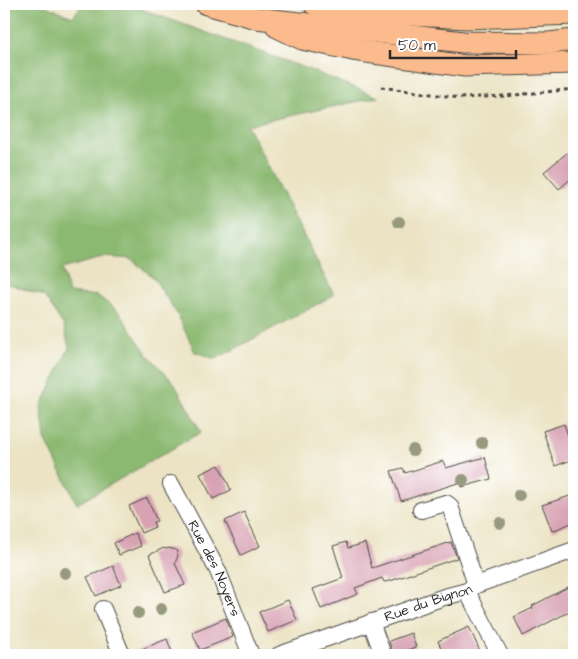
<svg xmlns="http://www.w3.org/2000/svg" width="578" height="659" font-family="'Architects Daughter',sans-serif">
<rect width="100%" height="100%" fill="#fff"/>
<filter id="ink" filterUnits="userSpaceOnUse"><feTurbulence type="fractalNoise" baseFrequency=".02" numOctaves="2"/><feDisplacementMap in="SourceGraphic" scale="10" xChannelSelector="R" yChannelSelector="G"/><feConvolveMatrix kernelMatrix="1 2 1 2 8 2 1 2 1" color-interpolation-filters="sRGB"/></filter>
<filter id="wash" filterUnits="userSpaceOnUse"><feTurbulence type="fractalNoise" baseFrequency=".0096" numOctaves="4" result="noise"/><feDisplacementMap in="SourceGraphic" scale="20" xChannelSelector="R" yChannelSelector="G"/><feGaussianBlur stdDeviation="1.12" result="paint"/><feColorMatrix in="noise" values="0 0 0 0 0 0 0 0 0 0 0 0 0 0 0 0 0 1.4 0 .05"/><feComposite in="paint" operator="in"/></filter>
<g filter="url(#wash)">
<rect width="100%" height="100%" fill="#ebe3c3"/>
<path fill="#8cb972" stroke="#5c724e" d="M4,4H41L73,17L82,4H127L305,68L378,97L247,125L334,295L216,359L195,352L177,314L153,277L131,259L105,257L62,269L69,293L98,296L119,312L147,354L174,383L201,432L77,504L45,439L41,407L69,348L64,326L44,296L12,285L4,284Z"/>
<g id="blocks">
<g fill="#d8a2b3">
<path d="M574,147V176L559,189L544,172Z"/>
<path d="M564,424L574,453V459L555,466L543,431Z"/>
<path d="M485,457L491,479L462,487L461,482L401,501L391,471L403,468L405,473L443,461L446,468Z"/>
<path d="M219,465L231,490L213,499L200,474Z"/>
<path d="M570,496L574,507V522L552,531L542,505Z"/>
<path d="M147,498L157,521L153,522L155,527L141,533L129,506Z"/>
<path d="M244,512L260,546L241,555L225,521Z"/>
<path d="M135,533L141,546L119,555L114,543Z"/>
<path d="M346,542L348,548L365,543L372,568L451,542L457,558L390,581L384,582L382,578L355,588L358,594L321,609L313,589L343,578L333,546Z"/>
<path d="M164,548L165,549L169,548L176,550L178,556L175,563L185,585L165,592L149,555Z"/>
<path d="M113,566L121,585L96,596L87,577Z"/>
<path d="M574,584V609L523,636L514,617L533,608L532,606Z"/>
<path d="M288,600L297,620L268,632L259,612Z"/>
<path d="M226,618L233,637L200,650L192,632Z"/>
<path d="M469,627L480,651L471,655H444L438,641Z"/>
<path d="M411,633L416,647L393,655L389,641Z"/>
<path d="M167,639L173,655H132V653Z"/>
</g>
</g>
</g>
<g filter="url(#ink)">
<use href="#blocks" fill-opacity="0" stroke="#484742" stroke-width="1"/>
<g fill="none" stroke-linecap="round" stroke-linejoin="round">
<g stroke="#484742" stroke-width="18">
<g id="minor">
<path id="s1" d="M171,484L218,571L251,655"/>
<path d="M421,510L446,503L450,506L476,585"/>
<path d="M467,591L500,655"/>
<path d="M103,609L122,655"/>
<path d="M371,622L383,655"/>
<path id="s2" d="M279,655L444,597L467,591L476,585L574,550"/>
</g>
</g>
<g stroke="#484742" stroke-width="23">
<g id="major">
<path d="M206,4L256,18L463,42L549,43L574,40"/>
<path d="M314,4L393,14L467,18L574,14"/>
<path d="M277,27L302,39L353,50L465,66L574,63"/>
</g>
</g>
<path stroke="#484742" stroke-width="3" stroke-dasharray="4 4" stroke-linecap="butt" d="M381,87L460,98L505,96L574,89"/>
<use href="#minor" stroke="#fff" stroke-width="16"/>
<use href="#major" stroke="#fbbb8d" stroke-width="21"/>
</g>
<g fill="#979a7e">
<circle cx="399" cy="222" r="6"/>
<circle cx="482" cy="443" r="6"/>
<circle cx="413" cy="450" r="6"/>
<circle cx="463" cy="480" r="6"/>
<circle cx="519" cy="495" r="6"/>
<circle cx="500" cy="523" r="6"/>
<circle cx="65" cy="573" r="6"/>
<circle cx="161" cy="609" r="6"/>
<circle cx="138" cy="613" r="6"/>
</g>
</g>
<g text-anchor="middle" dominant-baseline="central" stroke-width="5" stroke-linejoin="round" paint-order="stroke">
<g font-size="14" fill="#2b2b2b" stroke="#fff">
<text stroke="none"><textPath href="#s1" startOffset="95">Rue des Noyers</textPath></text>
<text stroke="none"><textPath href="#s2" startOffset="158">Rue du Bignon</textPath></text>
</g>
</g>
<rect width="578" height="659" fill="none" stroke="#fff" stroke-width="20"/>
<path d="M390 50v8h126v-8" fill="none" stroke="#2b2b2b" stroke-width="2.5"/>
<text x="398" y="50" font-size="15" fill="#2b2b2b" stroke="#ffffff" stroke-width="4" paint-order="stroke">50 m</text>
</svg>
